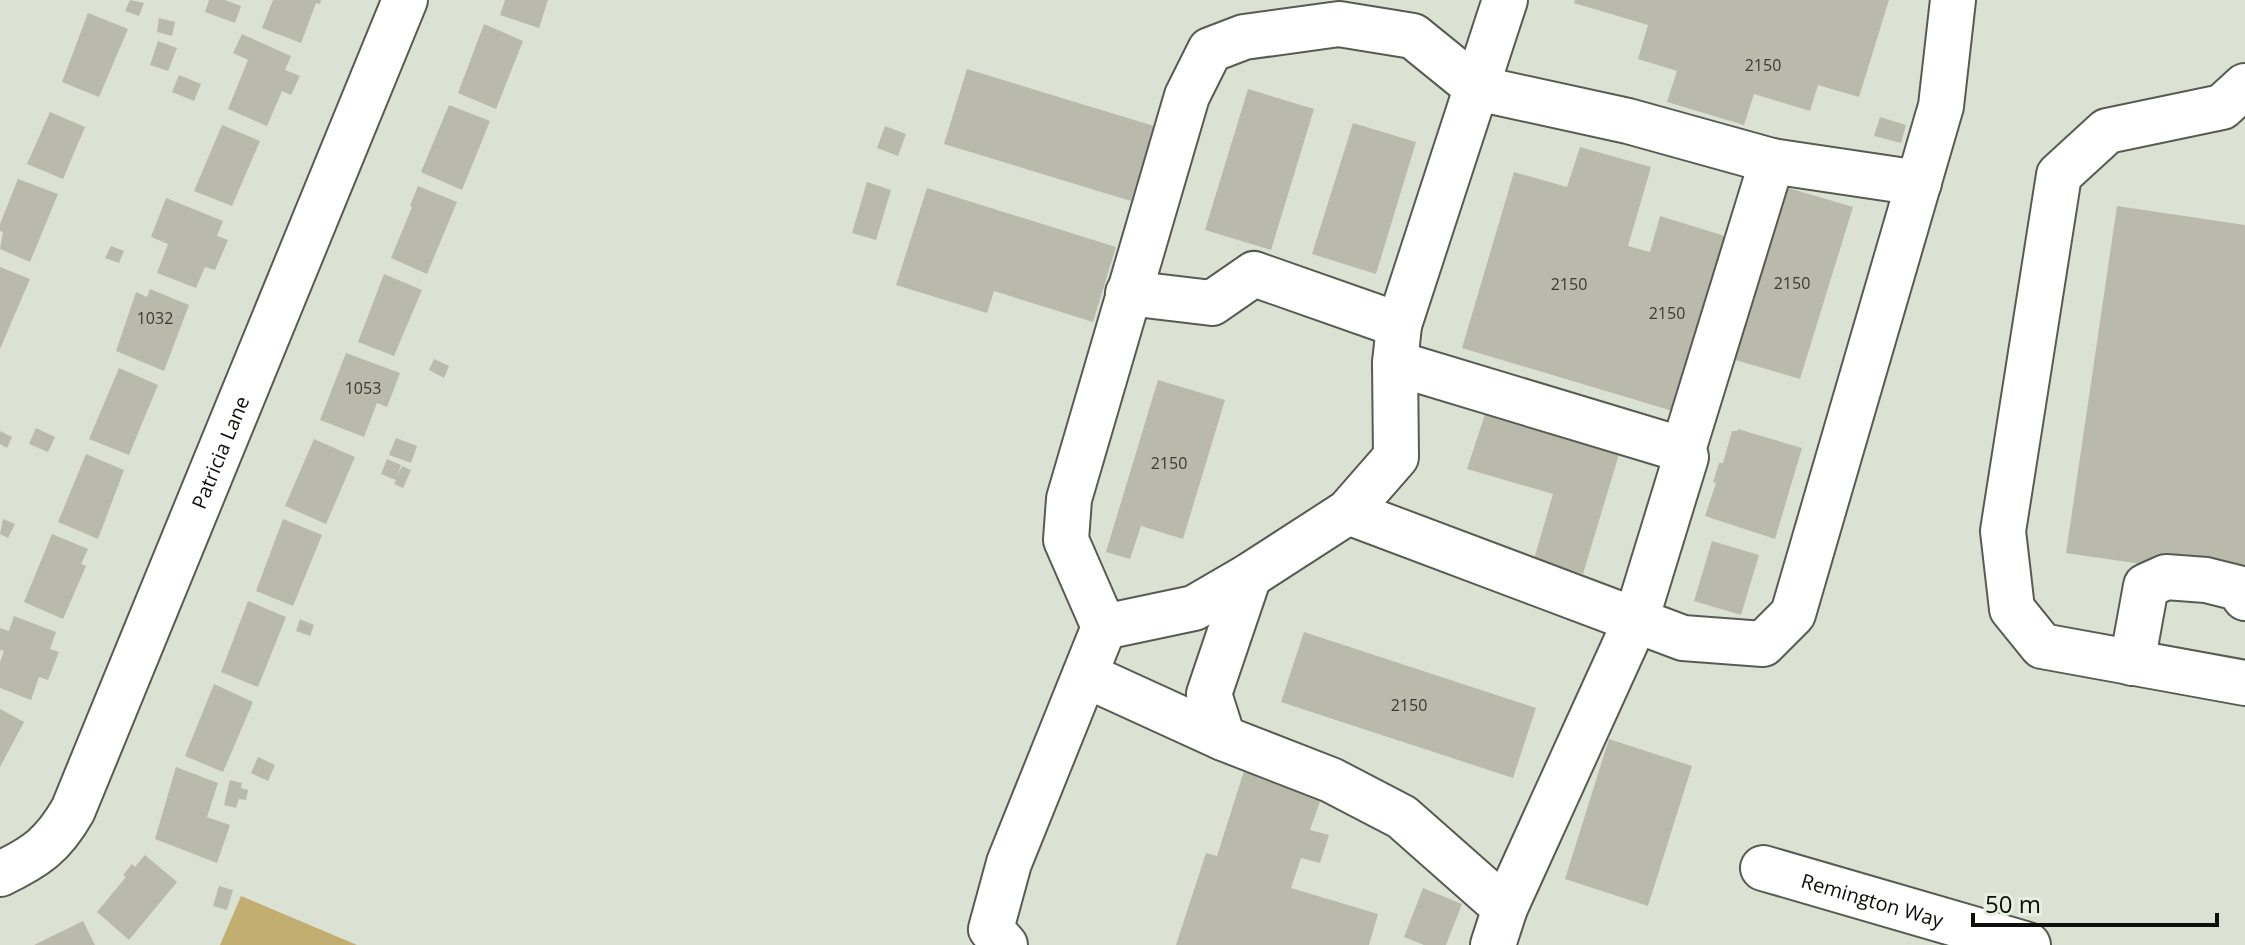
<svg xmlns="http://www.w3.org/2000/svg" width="2245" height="945" font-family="'Open Sans',sans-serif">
<rect width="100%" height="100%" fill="#dbe2d4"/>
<path fill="#c2ae70" d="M241,896L357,945H220Z"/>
<g fill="#b9baac">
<path d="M130,0L144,3L139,16L125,11Z"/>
<path d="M209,0H225L241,6L235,23L205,12Z"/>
<path d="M273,0H321L320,4L316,3L301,43L262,28Z"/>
<path d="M505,0H548L539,28L500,15Z"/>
<path d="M1575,0H1889L1859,97L1818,85L1810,111L1754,94L1744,125L1667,102L1677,71L1638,59L1648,25L1574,3Z"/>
<path d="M88,13L128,29L99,97L62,82Z"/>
<path d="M159,18L175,22L172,36L157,32Z"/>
<path d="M484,24L523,41L496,109L458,93Z"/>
<path d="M242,34L291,56L285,70L300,76L291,95L282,91L267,126L228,109L248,60L233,53Z"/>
<path d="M158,41L177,48L168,71L150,65Z"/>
<path d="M967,69L1154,126L1131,201L944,144Z"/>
<path d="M179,75L201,84L194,101L172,92Z"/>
<path d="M1248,89L1314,109L1271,250L1205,230Z"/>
<path d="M449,105L490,121L462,190L421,172Z"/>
<path d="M50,112L85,127L63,179L27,164Z"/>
<path d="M1880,117L1906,125L1901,143L1874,136Z"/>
<path d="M1353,123L1416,142L1376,274L1312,254Z"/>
<path d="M222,125L260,141L232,206L194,191Z"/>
<path d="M885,126L906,134L898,156L877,148Z"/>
<path d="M1580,147L1651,167L1628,246L1650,252L1660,216L1728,237L1676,412L1462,348L1514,172L1567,187Z"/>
<path d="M18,179L58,194L30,262L0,249L3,232L0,231V224Z"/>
<path d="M867,182L891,190L876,240L852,233Z"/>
<path d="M418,186L457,202L427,274L391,258L412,207L410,206Z"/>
<path d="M1785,187L1853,207L1800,379L1732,359Z"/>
<path d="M927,188L1116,247L1093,322L994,291L987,313L896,285Z"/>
<path d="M166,198L223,221L217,236L228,240L215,270L205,267L196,288L157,273L168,244L151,237Z"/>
<path d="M2117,206L2245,225V579L2066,553Z"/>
<path d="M111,246L124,251L119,263L105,258Z"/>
<path d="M0,267L30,279L0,349Z"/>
<path d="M384,274L422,290L394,356L358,342Z"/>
<path d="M150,289L189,305L164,371L116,351L136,292L147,297Z"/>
<path d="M346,353L400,373L387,407L377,403L364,437L320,420Z"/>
<path d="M434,359L449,366L444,378L429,370Z"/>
<path d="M119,368L158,385L129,455L89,439Z"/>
<path d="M1158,380L1225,400L1183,539L1141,526L1130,559L1106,552Z"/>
<path d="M1490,399L1623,441L1583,574L1534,559L1553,494L1467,469Z"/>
<path d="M36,428L55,437L48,452L29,444Z"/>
<path d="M1738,429L1802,448L1775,539L1705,516L1716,483L1713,482L1719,463H1723L1732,431H1737Z"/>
<path d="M0,431L12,437L7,448L0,444Z"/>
<path d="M396,438L417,446L411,463L389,455Z"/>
<path d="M314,439L355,457L326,524L285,506Z"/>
<path d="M86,454L124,470L98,539L58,522Z"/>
<path d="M387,459L401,465L397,476L402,466L411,470L403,488L394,484L396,480L381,474Z"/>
<path d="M3,519L15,524L8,538L0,534Z"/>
<path d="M283,519L322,535L293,606L256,591Z"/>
<path d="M52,534L88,549L81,564L86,566L63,619L24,602Z"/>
<path d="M1712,541L1759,555L1741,615L1694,601Z"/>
<path d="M248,601L286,617L258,687L221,672Z"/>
<path d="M14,616L56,632L50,649L59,652L48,680L39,677L31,700L0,688V662L4,651L0,650V628L9,631Z"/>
<path d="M300,619L314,625L310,636L296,631Z"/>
<path d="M1304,632L1536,708L1513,778L1281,702Z"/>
<path d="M214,684L253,702L223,772L185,756Z"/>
<path d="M0,709L24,722L0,767Z"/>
<path d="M1609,739L1692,766L1648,906L1565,879Z"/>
<path d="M258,757L275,765L268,781L251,773Z"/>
<path d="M176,767L218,783L207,817L230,825L217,863L155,839Z"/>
<path d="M1244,771L1322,796L1310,830L1329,835L1320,863L1301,858L1291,888L1378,914L1369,945H1176L1206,853L1217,856Z"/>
<path d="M230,780L242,783L241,788L248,790L246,800L239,799L236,808L224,805Z"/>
<path d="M145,855L177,882L129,940L97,912L126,877L123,875L132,864L135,867Z"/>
<path d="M219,886L233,890L227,910L213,906Z"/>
<path d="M1423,888L1462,904L1446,945H1424L1404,937Z"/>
<path d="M83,921L95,945H34Z"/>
</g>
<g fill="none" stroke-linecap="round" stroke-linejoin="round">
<g stroke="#575c51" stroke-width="48">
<g id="minor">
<path d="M2245,86L2222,107L2107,131L2059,175L2003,531L2012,609L2042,646L2245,683"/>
<path d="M1128,293L1212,303L1254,274L1399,325"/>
<path d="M1395,363L1657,442L1683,450L1686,457L1636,620L1505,908L1493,945"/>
<path d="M1683,450L1772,161"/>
<path d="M1348,512L1683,638L1763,644L1793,614L1941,106L1953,0"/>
<path d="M1249,576L1209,694L1223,738L1331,780L1402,817L1505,908"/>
<path d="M1104,627L1194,608L1249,576L1348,512L1396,457L1395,363L1399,325L1505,0"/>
<path d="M2132,663L2146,586L2166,577L2206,580L2238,588L2245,598"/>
<path d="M1085,675L1223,738"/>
<path id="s1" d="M1763,868L2028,945"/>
<path id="s2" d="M0,874C36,857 53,845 73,810L405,0"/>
<path d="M1005,945L991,929L1009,863L1104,627L1066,540L1069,499L1187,96L1210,50L1244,37L1339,24L1413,36L1477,88L1628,121L1772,161L1919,183"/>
</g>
</g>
<use href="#minor" stroke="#fff" stroke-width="44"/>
</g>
<g text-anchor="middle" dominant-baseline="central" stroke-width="6" stroke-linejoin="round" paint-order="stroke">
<g font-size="16" fill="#383a33">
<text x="1763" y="65">2150</text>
<text x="1792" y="283">2150</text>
<text x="1569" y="284">2150</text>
<text x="1667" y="313">2150</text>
<text x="155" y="318">1032</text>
<text x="363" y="388">1053</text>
<text x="1169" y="463">2150</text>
<text x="1409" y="705">2150</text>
</g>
<g font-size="20" fill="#0d0f0b" stroke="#e8efe1">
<text stroke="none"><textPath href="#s2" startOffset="486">Patricia Lane</textPath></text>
<text stroke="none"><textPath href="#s1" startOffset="114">Remington Way</textPath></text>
</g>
</g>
<path d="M1973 913v12h244v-12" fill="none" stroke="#0d0f0b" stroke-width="4"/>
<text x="1985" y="913" font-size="24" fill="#0d0f0b" stroke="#e8efe1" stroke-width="6" paint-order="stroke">50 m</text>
</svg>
